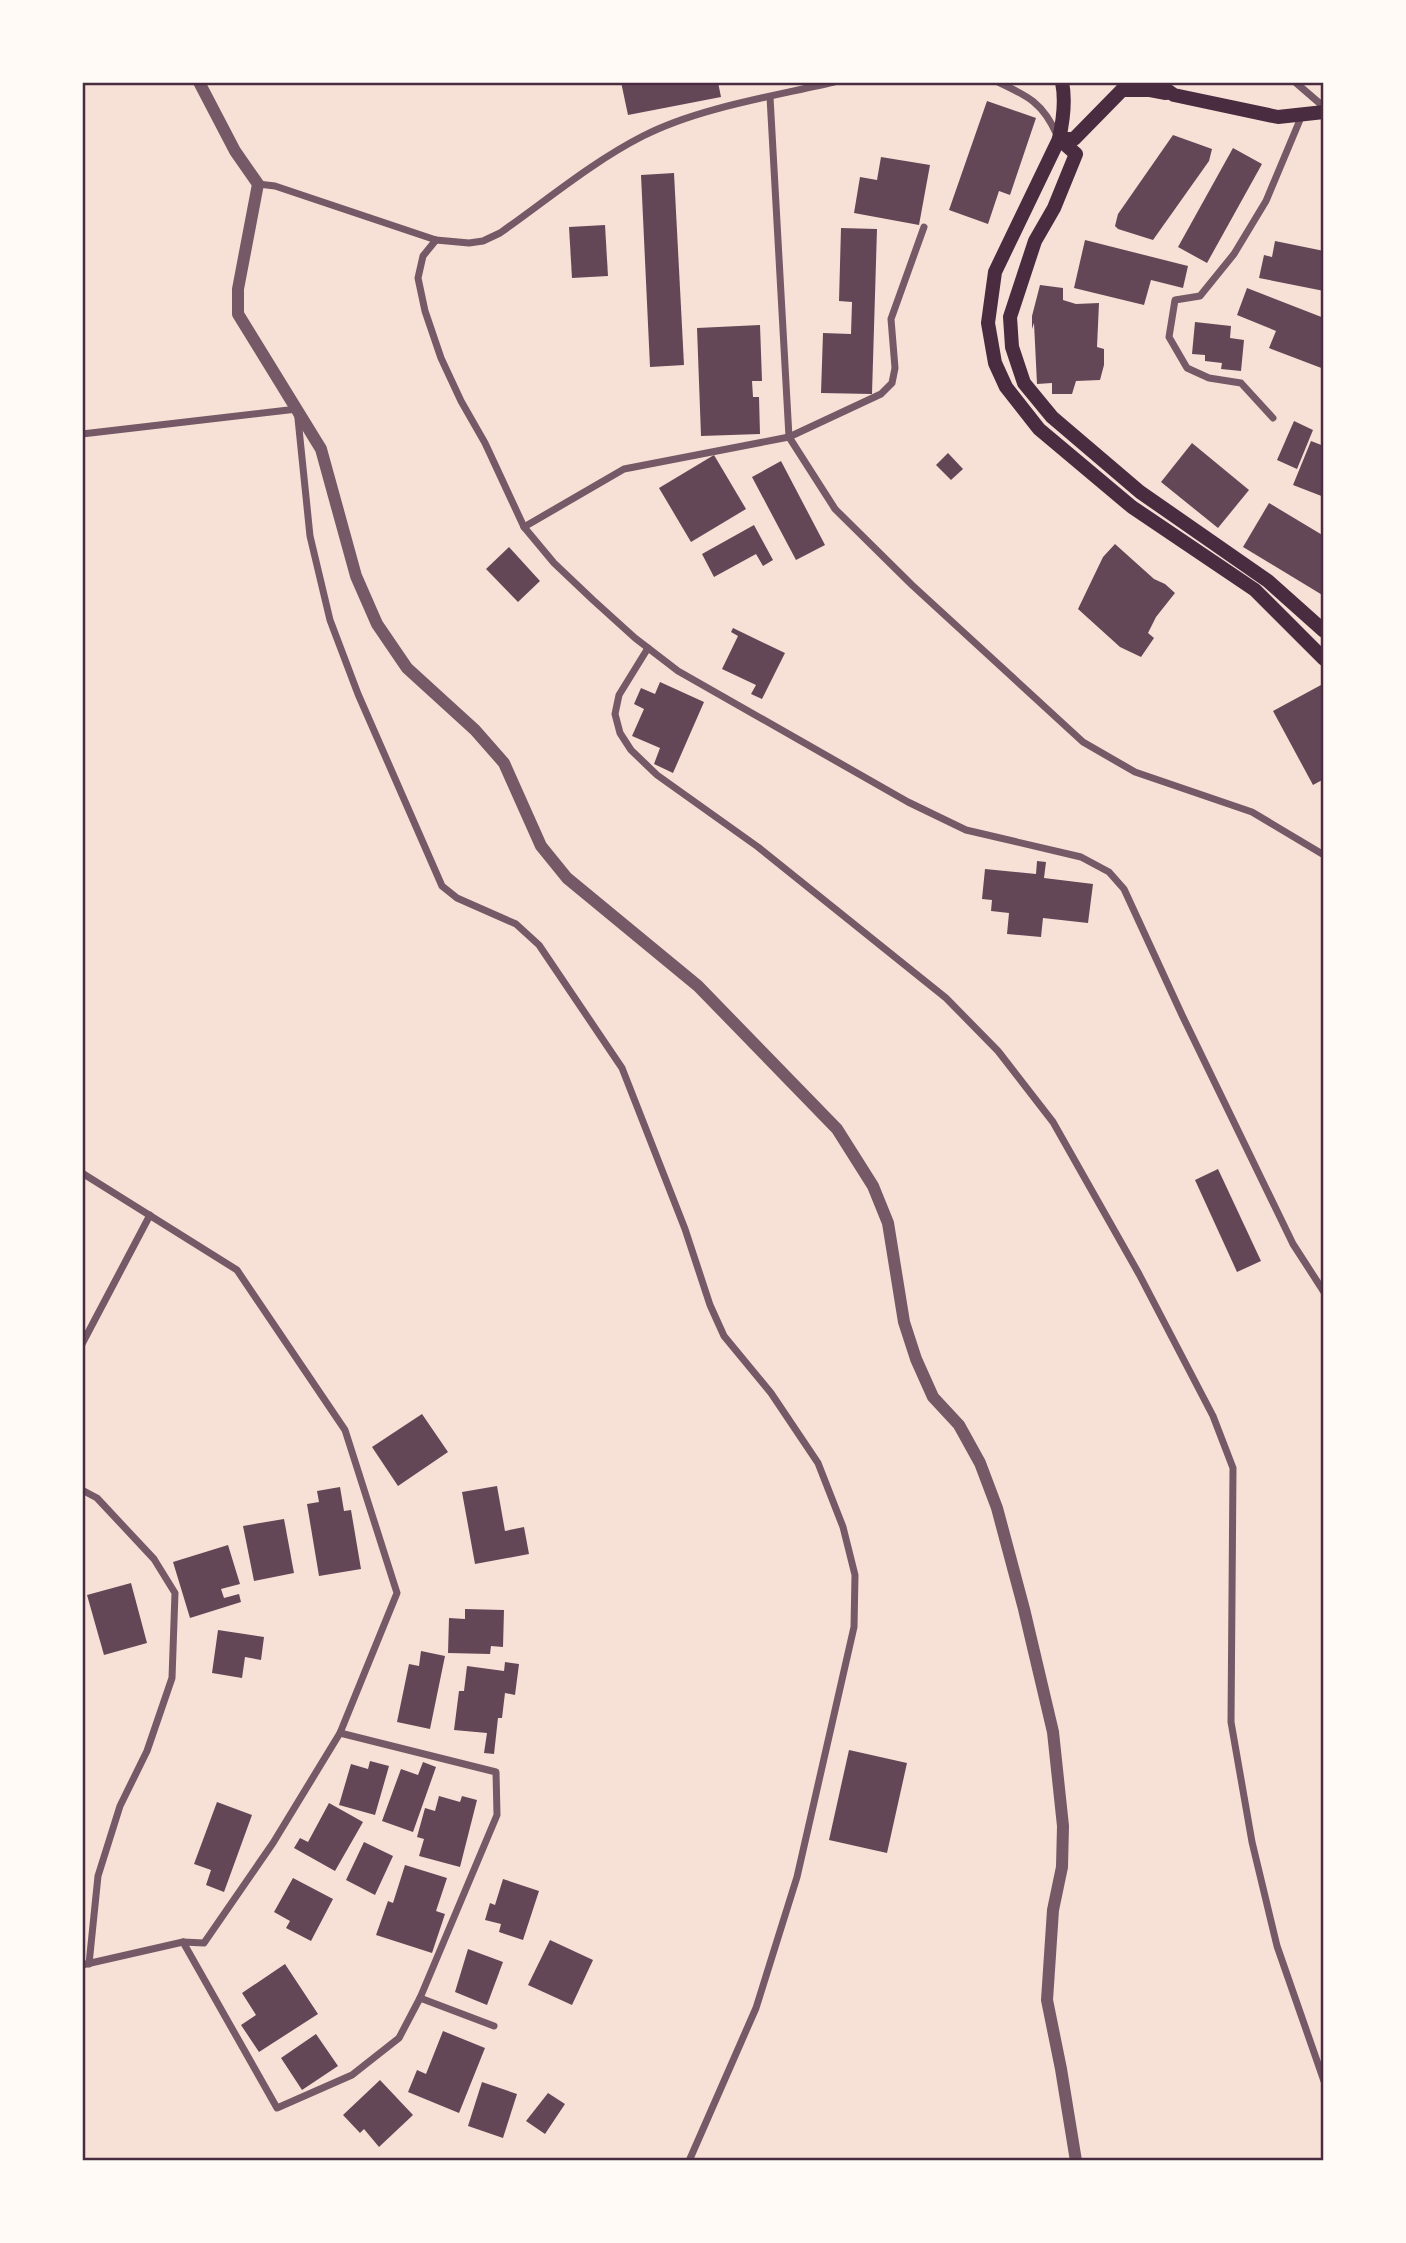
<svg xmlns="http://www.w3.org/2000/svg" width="1406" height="2243" font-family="'Sofia Sans Condensed',sans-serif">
<rect width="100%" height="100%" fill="#f7e1d7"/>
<g fill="#644757">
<path d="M621,82H718L721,97L628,115Z"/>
<path d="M987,101L1036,118L1010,195L999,191L988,224L949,210Z"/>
<path d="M1173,135L1212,149L1209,161L1153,240L1118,229L1115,226L1118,214Z"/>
<path d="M1233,148L1262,164L1207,263L1178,247Z"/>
<path d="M881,157L930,165L919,225L854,213L860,177L877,180Z"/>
<path d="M674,173L684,365L650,367L641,175Z"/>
<path d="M605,225L608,276L572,278L569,227Z"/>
<path d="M841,228L877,229L872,394L821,393L823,333L851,334L852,302L839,301Z"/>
<path d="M1085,240L1188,266L1183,288L1151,280L1144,305L1074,288Z"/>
<path d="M1275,241L1324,251V291L1259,278L1264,255L1272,257Z"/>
<path d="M1040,285L1063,288V300L1076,304L1099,303L1097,347L1104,349V365L1100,380L1076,381L1072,394H1052V383L1037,384L1034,323L1032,329V316Z"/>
<path d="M1247,288L1324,318V369L1269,348L1276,331L1237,315Z"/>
<path d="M1195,322L1231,326L1230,338L1244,340L1241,371L1221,369L1222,363L1205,361V355L1192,354Z"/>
<path d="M760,325L762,381H752L753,397H759L760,434L701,436L697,328Z"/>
<path d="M1294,421L1313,430L1297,469L1277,460Z"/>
<path d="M1311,441L1324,446V497L1293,485Z"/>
<path d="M1192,443L1249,490L1218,528L1161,482Z"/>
<path d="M948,453L963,469L951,480L936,465Z"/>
<path d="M714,455L746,509L691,542L659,488Z"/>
<path d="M781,461L825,545L796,560L752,477Z"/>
<path d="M1269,503L1324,536V596L1243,547Z"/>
<path d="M754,525L773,560L763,566L756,554L714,577L702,554Z"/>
<path d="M1115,544L1154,579L1165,584L1175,593L1156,617L1148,633L1154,638L1141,657L1120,647L1078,609L1103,557Z"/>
<path d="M509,547L540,581L518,602L486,569Z"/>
<path d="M733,628L785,653L762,699L751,694L756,685L722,669L738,636L731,632Z"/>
<path d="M660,682L704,702L673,773L654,764L660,748L632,736L644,709L634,704L641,688L655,694Z"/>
<path d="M1321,685L1324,690V779L1313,785L1273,711Z"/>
<path d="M1037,861L1046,862L1044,878L1093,884L1088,923L1043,918L1041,937L1007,934L1009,913L991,911L992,900L982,899L985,869L1036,874Z"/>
<path d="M1218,1169L1261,1261L1237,1272L1195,1180Z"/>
<path d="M422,1414L448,1452L398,1486L372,1447Z"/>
<path d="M497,1486L505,1531L524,1527L529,1554L475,1564L462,1492Z"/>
<path d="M340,1487L344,1511L351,1510L361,1569L319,1576L307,1504L319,1502L317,1491Z"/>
<path d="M284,1519L294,1573L254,1581L243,1526Z"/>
<path d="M228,1545L240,1584L221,1589L224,1598L239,1594L241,1602L190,1618L173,1562Z"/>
<path d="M131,1583L147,1643L104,1655L87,1595Z"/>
<path d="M465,1609L504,1610L503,1647L491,1646L490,1654L448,1653L449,1618L465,1619Z"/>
<path d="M218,1630L264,1637L261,1660L245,1657L242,1678L212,1673Z"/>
<path d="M421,1651L445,1656L430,1729L397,1722L409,1664L419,1666Z"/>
<path d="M505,1662L519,1664L515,1695L505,1693L502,1718H498L494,1754L484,1753L487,1733L454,1730L459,1691H464L467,1666L504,1671Z"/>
<path d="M849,1750L907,1763L887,1853L829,1840Z"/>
<path d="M370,1761L389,1766L375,1815L339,1805L351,1764L368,1769Z"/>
<path d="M423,1762L436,1767L413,1832L382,1821L401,1769L418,1775Z"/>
<path d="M439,1796L460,1802L462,1796L477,1800L460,1867L419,1856L424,1839L417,1837L425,1808L435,1811Z"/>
<path d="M217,1802L252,1815L224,1892L206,1885L211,1870L194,1864Z"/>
<path d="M329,1803L363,1822L335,1871L294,1848L300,1838L308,1842Z"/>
<path d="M364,1842L393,1856L375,1895L346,1880Z"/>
<path d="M405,1865L447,1878L436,1911L445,1914L432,1953L376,1935L388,1901L393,1903Z"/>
<path d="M293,1878L333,1899L311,1941L286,1928L290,1921L274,1912Z"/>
<path d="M503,1879L539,1891L523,1940L499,1932L501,1924L485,1920L490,1903L495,1905Z"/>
<path d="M550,1940L593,1960L572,2005L528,1985Z"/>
<path d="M468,1949L503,1962L487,2005L455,1992Z"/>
<path d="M285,1964L318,2014L259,2052L241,2025L256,2015L242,1993Z"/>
<path d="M443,2031L485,2048L459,2113L408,2092L417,2070L426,2074Z"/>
<path d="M316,2034L338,2066L302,2090L281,2058Z"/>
<path d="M380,2080L413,2115L379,2147L364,2129L360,2133L343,2115Z"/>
<path d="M482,2082L517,2094L503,2138L468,2126Z"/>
<path d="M548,2093L565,2104L545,2134L526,2121Z"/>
</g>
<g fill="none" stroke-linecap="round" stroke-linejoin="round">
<g stroke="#755966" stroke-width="7">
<path d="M998,82C1028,96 1043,103 1057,135"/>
<path d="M1295,82L1324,107"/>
<path d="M770,97L789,437L835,509L912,585L1083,742L1135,772L1252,812L1324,855"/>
<path d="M258,184L275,186L436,240L469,243L483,241L500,233C547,200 592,162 643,136C697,108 774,96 834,82"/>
<path d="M436,240L423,256L418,278L425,311L441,358L461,401L485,443L524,527L554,563L593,600L635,638L678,671L908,802L966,830L1081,857L1109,872L1124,889L1182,1015L1293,1244L1324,1292"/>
<path d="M1273,418L1241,383L1209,378L1187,368L1169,337L1175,300L1200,296L1234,254L1266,201L1302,115"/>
<path d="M82,434L297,409L310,536L330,620L358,694L442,886L457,898L516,924L539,945L622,1068L685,1229L710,1305L724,1336L771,1393L818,1463L843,1527L855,1575L854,1627L797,1877L756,2008L689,2161"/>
<path d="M524,527L624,469L789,437L881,394L892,383L895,368L891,319L924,227"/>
<path d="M648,648L619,695L615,714L620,733L631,750L657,775L758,847L946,998L998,1051L1053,1122L1139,1274L1213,1416L1233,1468L1231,1722L1252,1842L1277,1946L1324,2081"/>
<path d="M82,1173L237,1270L345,1430L397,1593L340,1733L273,1843L204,1943L183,1942L82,1965"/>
<path d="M82,1344L150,1215"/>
<path d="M82,1490L97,1498L154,1559L175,1593L172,1678L147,1751L120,1806L98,1876L89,1964"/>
<path d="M183,1942L277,2108L352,2075L399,2038L420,1998L497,1815L496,1772L340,1733"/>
<path d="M420,1998L494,2026"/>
</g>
<path stroke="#755966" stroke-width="12" d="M199,82L235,151L258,184L238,289V314L321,449L356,576L377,624L407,668L475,730L504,763L541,846L567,878L698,986L837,1129L873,1186L888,1223L904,1322L916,1359L933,1397L959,1425L980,1463L997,1508L1024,1609L1053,1732L1063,1826L1062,1867L1053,1910L1047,2000L1061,2069L1076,2161"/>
<g stroke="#4a2c40" stroke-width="14">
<path d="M1062,82C1066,101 1063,121 1059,139L995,272L988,323L995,363L1006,387L1039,429L1132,507L1255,590L1324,659"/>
<path d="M1155,82L1174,95L1278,117L1324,112"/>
<path d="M1059,139L1076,154L1054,208L1035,241L1010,317L1012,347L1024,383L1052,417L1140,492L1268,581L1324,631"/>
<path d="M1059,139H1074L1122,90H1150L1166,93"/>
</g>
</g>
<rect width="1406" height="2243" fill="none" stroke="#fffaf5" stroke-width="168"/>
<rect x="84" y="84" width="1238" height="2075" fill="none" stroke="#4a2c40" stroke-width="2.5"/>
</svg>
